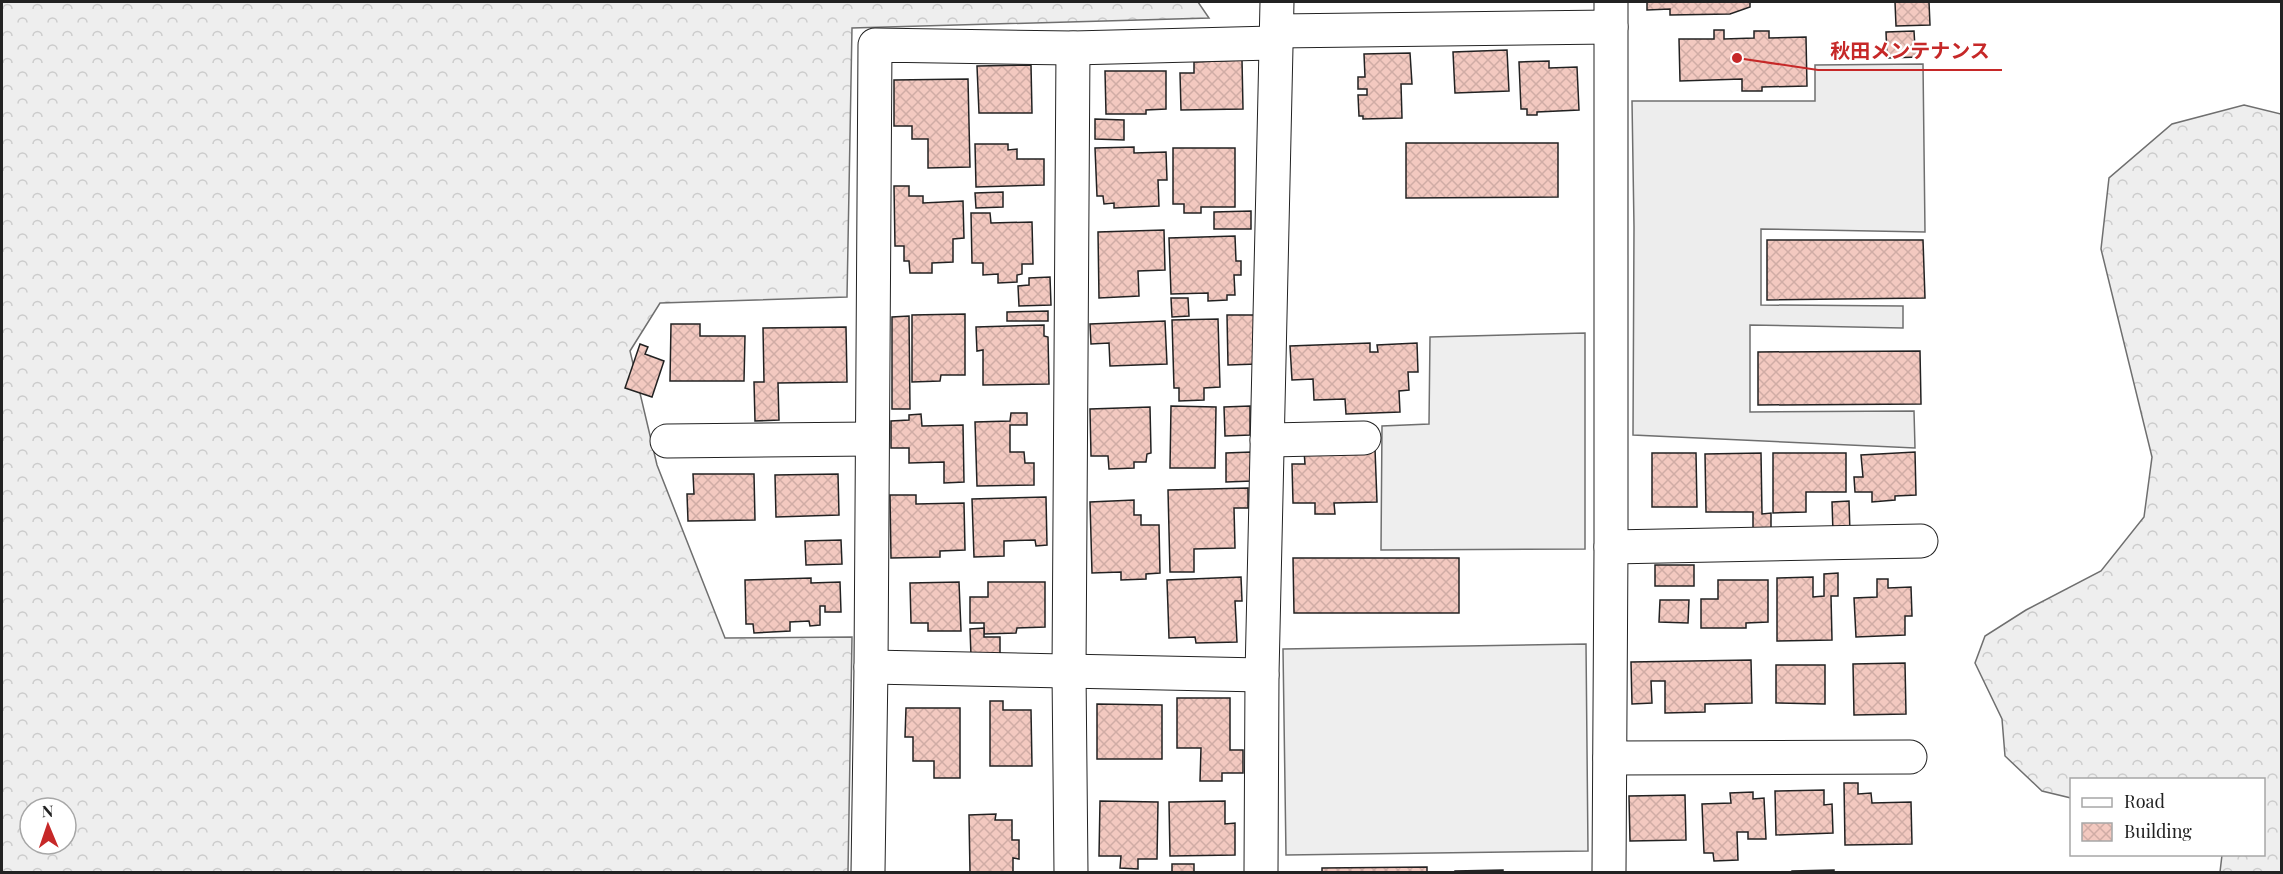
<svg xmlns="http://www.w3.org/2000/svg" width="2283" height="874" font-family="'Playfair Display','Noto Sans JP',serif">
<defs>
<pattern id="forest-crowns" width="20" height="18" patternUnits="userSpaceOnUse" patternTransform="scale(1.5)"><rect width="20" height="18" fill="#eee"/><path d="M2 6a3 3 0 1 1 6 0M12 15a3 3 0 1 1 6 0" fill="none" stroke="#ccc"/></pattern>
<pattern id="building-cross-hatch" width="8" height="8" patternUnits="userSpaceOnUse" patternTransform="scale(1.5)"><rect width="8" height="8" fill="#f3c9c0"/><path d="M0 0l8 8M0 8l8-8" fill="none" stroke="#d0aca5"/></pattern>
</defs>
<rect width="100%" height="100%" fill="#fff"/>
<g fill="#eee" stroke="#6f6f6f" stroke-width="1.5">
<path d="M1585,333V549L1381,550L1382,426L1429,424L1430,337Z"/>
<path d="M1586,644L1588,851L1286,855L1283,649Z"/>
</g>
<g fill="url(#forest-crowns)" stroke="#6f6f6f" stroke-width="1.5" fill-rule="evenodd">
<path d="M2,2H1198L1209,18L852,28L847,297L660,303L630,351L657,465L725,638L852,637L848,872H2ZM30,808H66V844H30Z"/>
<path d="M2244,105L2281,114V872H2220L2222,855L2264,854V780H2072L2071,798L2042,791L2005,756L2002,719L1975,663L1985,636L2026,610L2101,571L2144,517L2152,457L2101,249L2109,178L2172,124Z"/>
</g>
<path fill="#ededed" stroke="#6f6f6f" stroke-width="1.5" d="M1923,64L1925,232L1761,229V305L1903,306V328L1750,325V412L1914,411L1915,448L1633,435L1634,227L1632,101H1815V65Z"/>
<g fill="url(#building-cross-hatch)" stroke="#222" stroke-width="1.5">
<path d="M1647,2H1750V7L1730,14L1670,15V9L1647,10Z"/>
<path d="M1895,2H1929L1930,25L1896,26Z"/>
<path d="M1714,30H1724V39L1754,38V31H1769V38L1806,37L1807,86L1762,87V91H1742V79L1680,81L1679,39H1714Z"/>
<path d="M1914,31L1915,48H1918L1919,57L1887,58L1886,32Z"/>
<path d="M1507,50L1509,91L1455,93L1453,52Z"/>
<path d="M1410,53L1412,84H1401L1402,118L1363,119V116H1359L1358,95H1367V89H1358V77H1365L1364,54Z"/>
<path d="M1242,60L1243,109L1181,110L1180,73H1194V62Z"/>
<path d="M1549,61V68L1577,67L1579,110L1537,112V115H1527V109H1521L1519,62Z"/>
<path d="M1031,65L1032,113H979L977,66Z"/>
<path d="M1105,71H1166V109L1146,110V114H1106Z"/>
<path d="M968,79L970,167L928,168V139H912V126H894V80Z"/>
<path d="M1095,119L1124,120V140L1095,139Z"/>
<path d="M1406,143H1558V197L1406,198Z"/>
<path d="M975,144H1008V150L1017,149V159H1044V185L976,187Z"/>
<path d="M1134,147V153L1166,152L1167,180H1158L1159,206L1114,208V203L1104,204L1103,196H1097L1095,148Z"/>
<path d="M1173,148H1235V207H1201V213H1184V204H1173Z"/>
<path d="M894,186H909V196H923V203L963,201L964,238L953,239V262L932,263V273H910L909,261H904V246H895Z"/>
<path d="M1003,192V207L976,208L975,193Z"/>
<path d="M1251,211V229H1214V212Z"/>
<path d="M971,213H990L991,223L1032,222L1033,264H1022V274L1017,275V282L998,283V274L983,275V263H972Z"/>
<path d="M1164,230L1165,270L1138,271L1139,296L1099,298L1098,232Z"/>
<path d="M1235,236L1236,261H1241V275H1234L1235,295H1227V300L1208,301V293L1171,294L1169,238Z"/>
<path d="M1767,240H1923L1925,298L1767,300Z"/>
<path d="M1050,277L1051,305L1019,306L1018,286L1029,285V278Z"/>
<path d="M1171,298H1188L1189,316L1172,317Z"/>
<path d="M1048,311V321H1007V312Z"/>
<path d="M965,314V375H941L940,381L912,382V315Z"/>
<path d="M1227,315H1255L1257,364L1228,365Z"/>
<path d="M909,316L910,409H892V317Z"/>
<path d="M1218,319L1220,387L1204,388V400L1179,401V388H1174L1172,320Z"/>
<path d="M1165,321L1167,364L1110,366L1109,343L1091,344L1090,324Z"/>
<path d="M671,324H700V336H745L744,381H670Z"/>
<path d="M1044,325V336L1048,337L1049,384L983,385V350L977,351L976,327Z"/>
<path d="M846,327L847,382L778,383L779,420L755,421L754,382H764L763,328Z"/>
<path d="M1370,343V352H1378L1377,345L1417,343L1418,372H1408L1409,390L1399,391L1400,412L1346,414L1345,399L1314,400L1313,379L1292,380L1290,346Z"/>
<path d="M640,344L648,347L645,354L664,361L652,397L625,388Z"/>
<path d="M1920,351L1921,404L1758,405V352Z"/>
<path d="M1171,406L1216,407L1215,468H1170Z"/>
<path d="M1250,406V435L1225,436L1224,407Z"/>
<path d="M1150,407L1151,453L1147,454L1146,462H1134V468L1109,469L1108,456H1091L1090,409Z"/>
<path d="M1011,413H1027V425H1010V452H1024L1025,463H1034V485L977,486L975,422L1010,421Z"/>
<path d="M921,414L922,426L963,425L964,482L944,483V462L909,463V448H891V421L909,420V415Z"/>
<path d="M1375,449L1377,502L1334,503L1335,514H1315V503H1293L1292,464H1305L1304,451Z"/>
<path d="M1251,452L1252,481L1226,482V453Z"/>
<path d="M1915,452L1916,495L1895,496V500L1872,502V492H1855L1854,477H1863L1861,455Z"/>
<path d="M1652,453H1696L1697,507H1652Z"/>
<path d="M1761,453L1762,514L1771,513V534L1753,535V512H1706L1705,454Z"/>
<path d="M1773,453H1846V492H1806V512L1773,513Z"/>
<path d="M693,474H754L755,520L688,521L687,494H694Z"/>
<path d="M838,474L839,515L776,517L775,475Z"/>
<path d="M1248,488V508H1234L1235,548L1194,549V572H1170L1168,490Z"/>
<path d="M890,495H916V504L964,503L965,550L940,551V557L891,558Z"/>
<path d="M1046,497L1047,545L1036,546L1035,540L1004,541V556L974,557L972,499Z"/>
<path d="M1134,500V515H1141V525H1159L1160,573L1146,574V579L1121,580V572L1092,573L1090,502Z"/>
<path d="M1849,501L1850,533H1833L1832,502Z"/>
<path d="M841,540L842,564L806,565L805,541Z"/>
<path d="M1293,558H1459V613H1294Z"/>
<rect x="1655" y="565" width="39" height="21"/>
<path d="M1838,573V596H1831L1832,640L1777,641V578L1813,577V597L1824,596V574Z"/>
<path d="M1241,577L1242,601H1235L1237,642L1196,643L1195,637L1169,638L1167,580Z"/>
<path d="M811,578V583L840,582L841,612H825V606H820V625L810,626L809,621L790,622V631L754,633L753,624H746L745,580Z"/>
<path d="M1877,579H1888V588L1911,587L1912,616H1905V635L1856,637L1854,598L1877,597Z"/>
<path d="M1718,580H1768V622L1746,623V628H1701V599H1718Z"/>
<path d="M959,582L961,631H928V623H911L910,583Z"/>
<path d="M988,582H1045V627L1017,628L1016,633L984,634V623H970V597H988Z"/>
<path d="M1660,600H1689L1688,623L1659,622Z"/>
<path d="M984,628V637H1000V655L971,656L970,629Z"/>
<path d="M1751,660L1752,703L1705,704V712L1665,713V681H1651L1652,703L1632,704L1631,662Z"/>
<path d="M1905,663L1906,714L1854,715L1853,664Z"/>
<path d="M1776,665H1825V704L1776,703Z"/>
<path d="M1177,698H1230V750H1243V773H1222V781H1200L1201,748H1177Z"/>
<path d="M990,701H1003V710H1031L1032,766H990Z"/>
<path d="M1097,704L1162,705V759H1097Z"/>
<path d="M906,708H960V778H934V761H913V737H905Z"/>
<path d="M1844,783H1858V794L1871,793L1872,803L1911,802L1912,844L1845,845Z"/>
<path d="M1824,790V805L1832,804L1833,833L1776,835L1775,791Z"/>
<path d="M1753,792V799L1764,798L1766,839H1748V832H1737L1738,860L1714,861L1713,853H1704L1702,804L1731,803L1730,793Z"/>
<path d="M1685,795L1686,840L1630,841L1629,796Z"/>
<path d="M1100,801L1158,802L1157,859H1138V869L1120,868L1121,856H1099Z"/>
<path d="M1225,801V824L1235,823V855L1170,856L1169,802Z"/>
<path d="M996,814L995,820H1012V840H1019V859L1013,858V872H970L969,815Z"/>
<rect x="1172" y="864" width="22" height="8"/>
<path d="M1427,867V872H1322V868Z"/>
<path d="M1503,870V872H1455V871Z"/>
<path d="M1834,870V872H1792V871Z"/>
</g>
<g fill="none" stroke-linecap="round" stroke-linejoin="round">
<g stroke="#222" stroke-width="35">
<g id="minor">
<path d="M1277,31L1611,27"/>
<path d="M1267,440L1364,438"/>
<path d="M667,441L872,439"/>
<path d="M1611,547L1921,541"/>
<path d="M871,667L1262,675"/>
<path d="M1610,758L1910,757"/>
<path d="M868,872L871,667L875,45L1073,48L1276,43"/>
<path d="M1071,872L1069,672L1073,48"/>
<path d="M1261,872L1262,675L1277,2"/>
<path d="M1609,872L1611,547V2"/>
</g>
</g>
<use href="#minor" stroke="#fff" stroke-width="33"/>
</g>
<path fill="none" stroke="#c62828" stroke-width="2" d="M1737 58L1818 70H2002"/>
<circle fill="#c62828" stroke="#fff" stroke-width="2" cx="1737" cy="58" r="6"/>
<g font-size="20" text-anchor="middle" font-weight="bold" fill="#c62828" stroke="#fff" stroke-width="4.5" stroke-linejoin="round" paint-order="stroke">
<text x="1910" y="58">秋田メンテナンス</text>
</g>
<rect width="2283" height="874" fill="none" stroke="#222222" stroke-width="6"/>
<rect x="2070" y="778" width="195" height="78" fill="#ffffff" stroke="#a7a7a7" stroke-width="1.5"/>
<rect x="2082" y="798" width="30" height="9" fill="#ffffff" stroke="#a7a7a7" stroke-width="1.5"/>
<text x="2124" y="808" font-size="18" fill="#222222">Road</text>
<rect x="2082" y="823" width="30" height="18" fill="url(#building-cross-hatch)" stroke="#a7a7a7" stroke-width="1.5"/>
<text x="2124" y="838" font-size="18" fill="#222222">Building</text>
<g transform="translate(48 826) rotate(358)"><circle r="28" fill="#ffffff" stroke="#a7a7a7" stroke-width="1.5"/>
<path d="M0-4.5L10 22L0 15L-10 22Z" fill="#c62828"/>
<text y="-9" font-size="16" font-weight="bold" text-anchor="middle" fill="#222222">N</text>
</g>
</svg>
